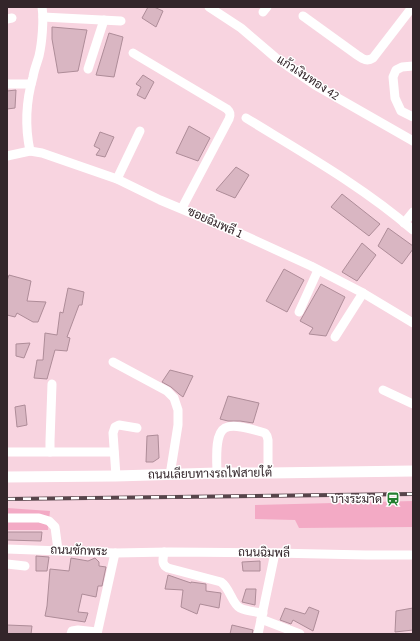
<svg xmlns="http://www.w3.org/2000/svg" width="420" height="641" font-family="'Source Sans 3',Sarabun,sans-serif">
<rect width="100%" height="100%" fill="#f8d4e0"/>
<g fill="#f3aac5">
<path d="M413,501V527L299,528L295,520L255,519V505Z"/>
<path d="M7,508L50,511L48,530H7Z"/>
</g>
<g fill="#d9b6c2" stroke="#ae8c98">
<path d="M148,7H154L163,11L156,27L142,18Z"/>
<path d="M52,27L87,30L78,71L58,73L52,39Z"/>
<path d="M109,33L123,37L114,77L96,75Z"/>
<path d="M143,75L154,82L145,99L137,95L141,87L136,84Z"/>
<path d="M16,90L15,108L7,109V91Z"/>
<path d="M189,126L210,138L198,161L176,153Z"/>
<path d="M100,132L114,137L105,157L96,155L100,149L94,146Z"/>
<path d="M236,167L249,175L235,198L216,190Z"/>
<path d="M342,194L380,224L369,236L331,207Z"/>
<path d="M388,228L413,246V249L402,264L378,246Z"/>
<path d="M362,243L376,255L357,281L342,272Z"/>
<path d="M284,269L304,280L287,312L266,301Z"/>
<path d="M9,275L31,281L27,301L46,302L38,322H33L17,313L15,317L7,315V281Z"/>
<path d="M321,284L345,297L326,336L309,334L313,328L300,321Z"/>
<path d="M68,288L84,292L82,305H79L67,337L70,338L67,351L55,350L47,379L34,378L37,360H43L45,333L57,335L60,312L63,313Z"/>
<path d="M30,343L24,358L16,356V344Z"/>
<path d="M170,370L193,376L183,397L179,394L171,387L162,382Z"/>
<path d="M228,396L259,403L253,423L240,421H228L220,419Z"/>
<path d="M25,405L27,425L17,427L15,407Z"/>
<path d="M158,435L159,458L153,462H146L147,436Z"/>
<path d="M7,532H42L41,541L7,540Z"/>
<path d="M36,556L49,557L47,571H36Z"/>
<path d="M71,558L88,561L95,558L99,562V566L106,567L102,586H98L96,597L82,594L78,612L88,613L85,622L45,616L47,606L50,569L69,571Z"/>
<path d="M260,561V571H243L242,562Z"/>
<path d="M168,575L191,583V582L206,584V591L221,593L219,608L200,604L197,614L181,607L183,590L165,589Z"/>
<path d="M246,589H256L255,605L242,602Z"/>
<path d="M309,607L319,611L313,631L293,620L291,624L280,620L285,608L305,614Z"/>
<path d="M413,608V630L395,632L396,611Z"/>
<path d="M7,625L32,626L31,634H7Z"/>
<path d="M232,625L253,630L252,634H230Z"/>
</g>
<g fill="none" stroke-linecap="round" stroke-linejoin="round">
<g stroke="#fff" stroke-width="9">
<path d="M209,7L241,28L276,58L315,85L413,141"/>
<path d="M263,12L267,7"/>
<path d="M303,16L357,55C363,59 367,62 373,58L410,10"/>
<path d="M43,17L121,21"/>
<path d="M7,19L12,18"/>
<path d="M133,53L227,109C230,112 231,114 229,119L182,208"/>
<path d="M413,66L402,67L396,70L393,77L395,98L401,111L413,117"/>
<path d="M88,69L104,20"/>
<path d="M7,84H31"/>
<path d="M246,118C303,153 362,186 413,230"/>
<path d="M30,151C25,127 26,101 33,77C34,70 37,63 39,56C42,43 44,20 42,7"/>
<path d="M7,156L30,151L42,153L117,179L160,200L239,233L311,266L363,293L413,323"/>
<path d="M117,179L140,131"/>
<path d="M404,223L413,212"/>
<path d="M299,312L318,270"/>
<path d="M335,337L363,293"/>
<path d="M113,362L167,391L174,398L178,410V425L170,475"/>
<path d="M52,384L50,441V452H114"/>
<path d="M383,390L413,404"/>
<path d="M7,452H50"/>
<path d="M217,473C217,461 214,434 225,428C229,426 236,426 241,427C249,428 257,431 265,433L267,436L268,440V473"/>
<path d="M116,476L113,433L115,427L119,425L137,428"/>
<path d="M7,518H39L49,521L55,527L58,550"/>
<path d="M7,549L115,553L169,552L275,553L366,555H413"/>
<path d="M164,552C163,559 161,565 168,568L221,582C230,588 232,604 240,608C246,611 256,612 263,613"/>
<path d="M7,564L25,566"/>
<path d="M261,619L300,634"/>
<path d="M71,634L72,631L78,630L97,632"/>
<path d="M97,634L115,553"/>
<path d="M258,634L275,553"/>
</g>
<path stroke="#fff" stroke-width="11" d="M7,477L116,476L217,473H268L413,471"/>
<g stroke="#57454b" stroke-width="4">
<path id="rail" d="M7,499L413,494"/>
</g>
<use href="#rail" stroke="#fff" stroke-width="2.5" stroke-dasharray="8" stroke-linecap="butt"/>
</g>
<defs>
<g id="station-bare" transform="scale(1.08)"><path d="M-3-6H3Q5-6 5-4V2Q5 4 3 4L4.5 6H3L1.5 4h-3L-3 6H-4.5L-3 4Q-5 4-5 2V-4Q-5-6-3-6ZM-3.5-4v3h7v-3ZM-3.5 1v1.5H-2V1ZM2 1v1.5H3.5V1Z" fill="#227f30" stroke="#fff" stroke-width="2.5" paint-order="stroke"/></g>
</defs>
<g fill-rule="evenodd">
<use href="#station-bare" x="393" y="499"/>
</g>
<g text-anchor="middle" dominant-baseline="central" stroke-width="3" stroke-linejoin="round" paint-order="stroke">
<g font-size="12" fill="#33252a" stroke="#fff">
<text transform="translate(308 78) rotate(33)">แก้วเงินทอง 42</text>
<text transform="translate(215 223) rotate(24)">ซอยฉิมพลี 1</text>
<text transform="translate(210 474) rotate(-1)">ถนนเลียบทางรถไฟสายใต้</text>
<text transform="translate(79 551) rotate(2)">ถนนชักพระ</text>
<text transform="translate(264 553) rotate(1)">ถนนฉิมพลี</text>
</g>
<g font-size="12" fill="#33252a" stroke="#fff" text-anchor="end">
<text x="382" y="499">บางระมาด</text>
</g>
</g>
<rect width="420" height="641" fill="none" stroke="#33252a" stroke-width="16"/>
</svg>
